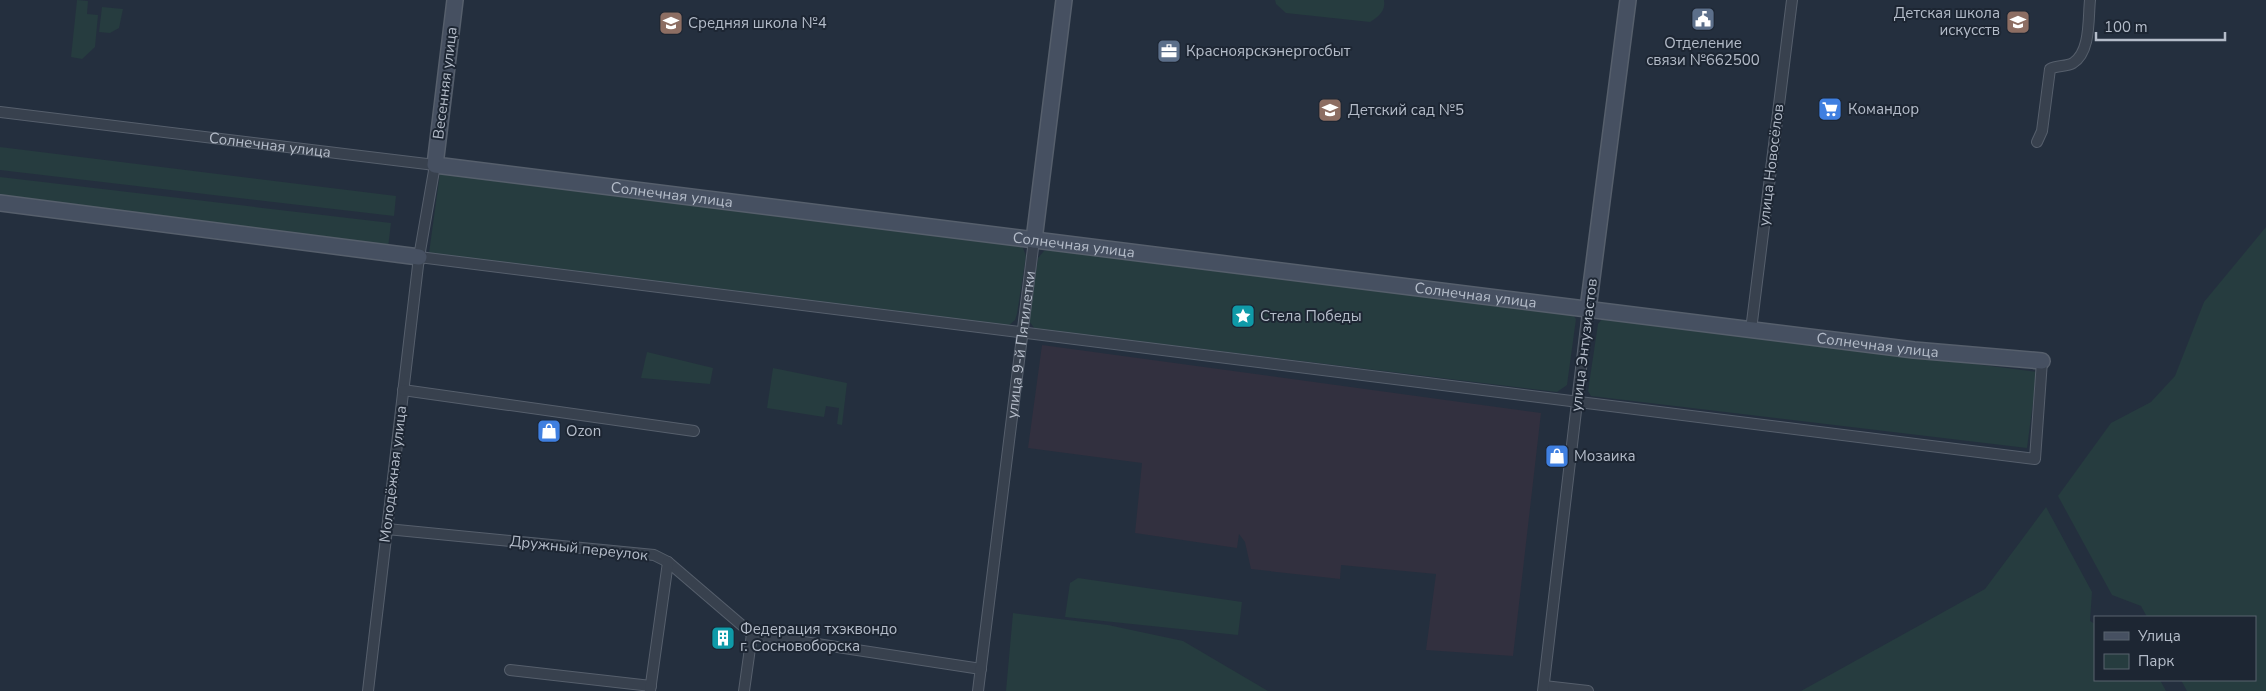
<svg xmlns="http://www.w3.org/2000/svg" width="2266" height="691" font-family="'Nunito Sans',sans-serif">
<rect width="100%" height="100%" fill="#242f3e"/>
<path fill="#32303f" d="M1042,345L1541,413L1513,656L1426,650L1436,574L1341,565L1340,579L1251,569L1245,542L1239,534L1237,548L1135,533L1142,463L1028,448Z"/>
<g fill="#263c3f">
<path d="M77,0L88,1L87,14L98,15L95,47L82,59L71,57Z"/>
<path d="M1275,0H1384C1386,11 1378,17 1370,22L1286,13L1276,4Z"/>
<path d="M102,7L123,9L119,28L110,33L99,32Z"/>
<path d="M0,147L396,196L394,216L0,170Z"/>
<path d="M440,173L1018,244L1023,248L1026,256L1017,314L1015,320L1008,326L429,253Z"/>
<path d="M0,177L391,223L388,248L0,198Z"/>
<path d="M2266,227V691H2187L2181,680H2255V617H2147L2141,606L2112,595L2058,496L2111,423L2151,402L2175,376L2204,302Z"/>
<path d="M1052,249L1573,315L1576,319L1567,385L1557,392L1035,329L1029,321L1038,258L1044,251Z"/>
<path d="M1609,318L2037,372L2027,448L1591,396L1588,391L1598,324L1602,319Z"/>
<path d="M647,352L713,368L710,384L641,378Z"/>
<path d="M773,368L847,383L842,425L837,424L839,408L826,406L824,417L767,408Z"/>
<path d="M2046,507L2092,592L2090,621L2095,624V680H2160L2166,691H1801L1985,589Z"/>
<path d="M1078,578L1242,602L1238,635L1065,617L1070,583Z"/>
<path d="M1013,613L1108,625L1183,641L1268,691H1006Z"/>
</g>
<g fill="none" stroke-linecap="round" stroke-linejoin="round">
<g stroke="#565f6c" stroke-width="12">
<g id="street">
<path id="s1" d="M0,112L435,165L419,257L368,691"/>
<path d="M2037,142L2042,131L2050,69C2057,65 2066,67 2073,63C2091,52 2088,18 2090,0"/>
<path d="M419,257L2035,459L2042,361"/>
<path d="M1751,330L1792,0"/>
<path d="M403,390L694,431"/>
<path d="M387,529L654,555L668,562L752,634L981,669"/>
<path d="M510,670L651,686"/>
<path d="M1544,686L1588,691"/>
<path d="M650,691L668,562"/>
<path d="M744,691L752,634"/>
<path id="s2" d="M978,691L1034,240"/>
<path d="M1543,691L1588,309"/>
</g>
</g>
<g stroke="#565f6c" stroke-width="18">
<g id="secondary">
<path id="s3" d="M455,0L435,165L1914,350L2042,361"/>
<path d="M0,203L419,257"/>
<path d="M1034,240L1064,0"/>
<path d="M1588,309L1628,0"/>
</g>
</g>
<use href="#street" stroke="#38414e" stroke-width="10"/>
<use href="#secondary" stroke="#465061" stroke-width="15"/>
</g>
<defs>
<g id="civic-square" transform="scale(1.25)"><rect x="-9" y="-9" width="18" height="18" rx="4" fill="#5c6f8a" stroke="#1d2633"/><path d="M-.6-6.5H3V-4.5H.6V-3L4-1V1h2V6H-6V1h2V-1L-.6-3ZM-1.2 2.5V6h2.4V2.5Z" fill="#fff"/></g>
<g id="school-square" transform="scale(1.25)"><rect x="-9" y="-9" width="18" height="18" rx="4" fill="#8d6e63" stroke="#1d2633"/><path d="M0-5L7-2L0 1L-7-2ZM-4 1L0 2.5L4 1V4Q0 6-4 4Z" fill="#fff"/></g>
<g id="office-square" transform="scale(1.25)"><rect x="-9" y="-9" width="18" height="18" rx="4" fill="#5c6f8a" stroke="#1d2633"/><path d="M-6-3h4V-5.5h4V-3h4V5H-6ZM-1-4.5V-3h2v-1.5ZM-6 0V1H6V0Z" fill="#fff"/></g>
<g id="supermarket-square" transform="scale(1.25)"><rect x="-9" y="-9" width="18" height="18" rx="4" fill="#3f7fe0" stroke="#1d2633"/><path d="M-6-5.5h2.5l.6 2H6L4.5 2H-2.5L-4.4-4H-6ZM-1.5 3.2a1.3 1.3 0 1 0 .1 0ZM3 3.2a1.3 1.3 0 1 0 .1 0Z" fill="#fff"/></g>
<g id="sight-square" transform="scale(1.25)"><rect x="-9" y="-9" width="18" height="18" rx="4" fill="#0f9aa8" stroke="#1d2633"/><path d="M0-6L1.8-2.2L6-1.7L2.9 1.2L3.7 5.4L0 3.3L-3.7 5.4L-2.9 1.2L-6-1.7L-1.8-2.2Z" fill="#fff"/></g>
<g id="shop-square" transform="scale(1.25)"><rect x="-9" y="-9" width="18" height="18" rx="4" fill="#3f7fe0" stroke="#1d2633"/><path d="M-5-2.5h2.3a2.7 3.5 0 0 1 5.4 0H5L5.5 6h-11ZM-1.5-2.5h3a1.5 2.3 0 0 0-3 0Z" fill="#fff"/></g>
<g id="building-square" transform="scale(1.25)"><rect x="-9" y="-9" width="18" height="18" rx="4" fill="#0f9aa8" stroke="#1d2633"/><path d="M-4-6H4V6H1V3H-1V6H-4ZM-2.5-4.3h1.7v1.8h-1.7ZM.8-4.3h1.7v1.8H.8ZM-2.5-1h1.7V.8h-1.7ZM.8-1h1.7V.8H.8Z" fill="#fff"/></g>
</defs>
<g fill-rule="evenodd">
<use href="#civic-square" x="1703" y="19"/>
<use href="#school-square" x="2018" y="22"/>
<use href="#school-square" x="671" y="23"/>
<use href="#office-square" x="1169" y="51"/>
<use href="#supermarket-square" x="1830" y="109"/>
<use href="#school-square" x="1330" y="110"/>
<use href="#sight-square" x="1243" y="316"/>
<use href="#shop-square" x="549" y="431"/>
<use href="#shop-square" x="1557" y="456"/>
<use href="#building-square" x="723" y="638"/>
</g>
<g text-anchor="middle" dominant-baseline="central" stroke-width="4" stroke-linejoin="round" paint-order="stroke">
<g font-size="15" fill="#b4bcc9" stroke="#1d2633" text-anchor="start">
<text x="2000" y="13" text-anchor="end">Детская школа<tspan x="2000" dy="17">искусств</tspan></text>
<text x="688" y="23">Средняя школа №4</text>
<text x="1703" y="43" text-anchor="middle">Отделение<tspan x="1703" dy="17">связи №662500</tspan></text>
<text x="1186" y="51">Красноярскэнергосбыт</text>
<text x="1848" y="109">Командор</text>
<text x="1348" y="110">Детский сад №5</text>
<text x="1260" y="316">Стела Победы</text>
<text x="566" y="431">Ozon</text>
<text x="1574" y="456">Мозаика</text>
<text x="740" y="629">Федерация тхэквондо<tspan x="740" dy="17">г. Сосновоборска</tspan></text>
</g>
<g font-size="15" fill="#b4bcc9" stroke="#1d2633">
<text transform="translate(445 83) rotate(-83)">Весенняя улица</text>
<text stroke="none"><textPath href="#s1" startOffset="272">Солнечная улица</textPath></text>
<text transform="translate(1771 165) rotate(-83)">улица Новосёлов</text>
<text stroke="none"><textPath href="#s3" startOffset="405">Солнечная улица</textPath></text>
<text stroke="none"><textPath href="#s3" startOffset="810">Солнечная улица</textPath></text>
<text stroke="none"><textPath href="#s3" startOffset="1215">Солнечная улица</textPath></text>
<text transform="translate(1584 345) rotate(-83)">улица Энтузиастов</text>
<text stroke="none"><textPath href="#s3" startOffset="1620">Солнечная улица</textPath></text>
<text stroke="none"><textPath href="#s2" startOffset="349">улица 9-й Пятилетки</textPath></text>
<text transform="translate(393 474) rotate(-83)">Молодёжная улица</text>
<text transform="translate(579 548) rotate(6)">Дружный переулок</text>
</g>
</g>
<rect x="2094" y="616" width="162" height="65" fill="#1d2633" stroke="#59626f"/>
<rect x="2104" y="632" width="25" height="8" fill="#465061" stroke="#59626f"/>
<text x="2138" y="641" font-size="15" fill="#b4bcc9">Улица</text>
<rect x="2104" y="654" width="25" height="15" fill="#263c3f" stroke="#59626f"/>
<text x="2138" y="666" font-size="15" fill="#b4bcc9">Парк</text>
<path d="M2096 32v8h129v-8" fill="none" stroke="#b4bcc9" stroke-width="2.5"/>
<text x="2104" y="32" font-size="15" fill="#b4bcc9" stroke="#1d2633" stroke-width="4" paint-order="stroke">100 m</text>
</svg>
